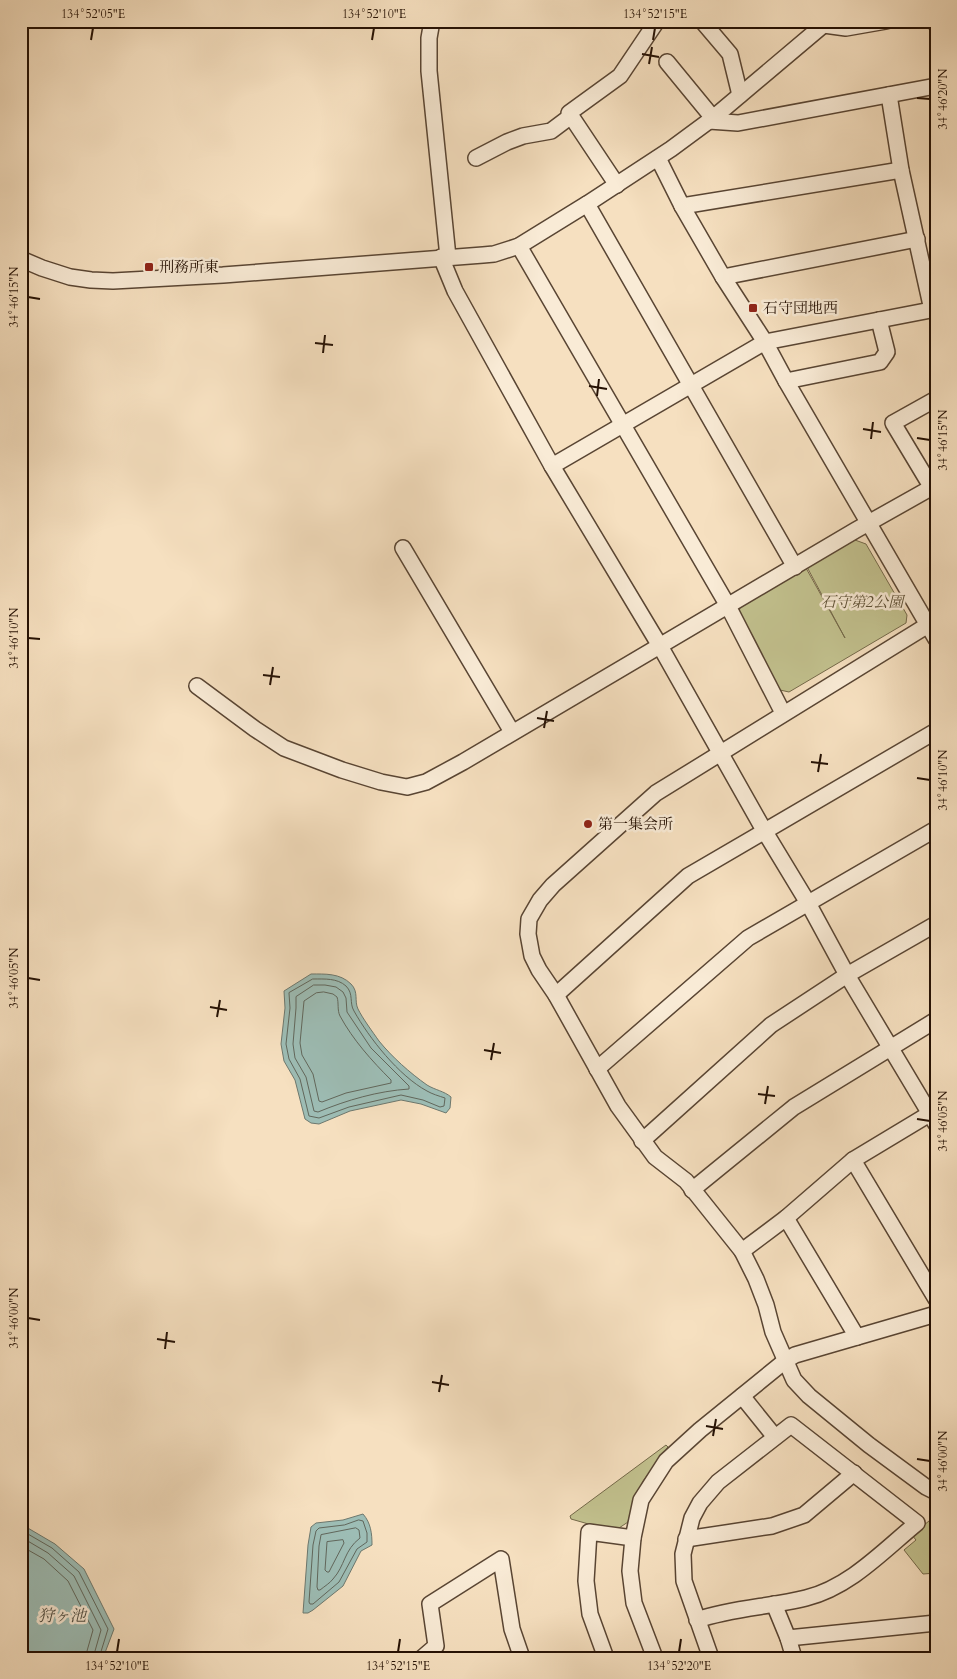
<svg xmlns="http://www.w3.org/2000/svg" width="957" height="1679" font-family="Cardo,'Noto Serif JP',serif">
<rect width="100%" height="100%" fill="#f6e0c0"/>
<filter id="stains"><feTurbulence type="fractalNoise" baseFrequency=".004" numOctaves="4"/><feColorMatrix values="0 0 0 0 .2 0 0 0 0 .09 0 0 0 0 .02 0 0 0 .5 -.17"/></filter>
<radialGradient id="worn" r=".72"><stop offset=".6" stop-color="#630" stop-opacity="0"/><stop offset="1" stop-color="#630" stop-opacity=".3"/></radialGradient>
<g fill="#c2c18e" stroke="#746949">
<path d="M855,540L866,544L907,615L906,623L789,692L780,690L739,613L740,607L806,568L845,638L807,567Z"/>
<path d="M666,1445L668,1447L643,1481L634,1501L628,1522L619,1528L592,1525L571,1519L570,1516Z"/>
<path d="M935,1516L936,1573L923,1574L904,1550L916,1540L912,1535Z"/>
</g>
<g fill="#9dbdb5" stroke="#6d786e">
<path d="M311,974C325,974 340,973 351,984C359,992 354,1001 358,1009C363,1019 372,1031 379,1041C392,1057 410,1073 427,1085C435,1090 444,1091 451,1097L450,1108L446,1113L421,1104L401,1100L350,1111L319,1124L311,1123L305,1119L295,1080L284,1061L281,1044L285,1008L284,991Z"/>
<path d="M363,1514C371,1523 372,1534 372,1545L361,1551L343,1586L313,1610L308,1613H303L308,1545L311,1527L316,1523L343,1520Z"/>
<path d="M21,1524L55,1544L84,1569L114,1629L103,1658H21Z"/>
</g>
<g fill="none" stroke-linecap="round" stroke-linejoin="round">
<g stroke="#61675c" stroke-width="1">
<path d="M313,979C325,979 337,978 346,986C354,994 349,1003 354,1011C369,1038 399,1076 427,1091C432,1094 439,1096 445,1098L444,1106L440,1107L423,1100L401,1095L349,1107L319,1118L309,1116L300,1079L289,1059L286,1044L290,1008L289,993Z"/>
<path d="M314,985H325L336,987L343,992L346,998L347,1012L371,1048L409,1086V1089C378,1091 347,1100 318,1112L314,1111L306,1077L295,1058L293,1044L296,1008V997Z"/>
<path d="M324,992L333,994L337,997C339,1003 337,1010 340,1016C353,1040 372,1061 391,1080V1083L346,1093L322,1102L319,1101L313,1074L302,1055L300,1043L304,1001L316,993Z"/>
<path d="M359,1520L363,1521L367,1533V1542L357,1549L339,1582L313,1604H310L309,1602L313,1545L316,1531L319,1528L344,1525Z"/>
<path d="M356,1528L359,1530L360,1538C344,1550 345,1566 333,1579C330,1583 325,1586 320,1590H318L317,1587L319,1546L321,1535Z"/>
<path d="M21,1530L52,1548L79,1572L108,1629L99,1658"/>
<path d="M21,1537L48,1553L74,1576L101,1630L93,1658"/>
<path d="M343,1540L344,1543L331,1568L329,1572H327L325,1570L327,1542Z"/>
<path d="M21,1546L44,1559L68,1581L93,1630L85,1658"/>
</g>
<g stroke="#594533" stroke-width="18">
<g id="minor">
<path d="M432,21L429,38V71L448,257"/>
<path d="M702,21L730,54L740,95"/>
<path d="M932,21L936,23"/>
<path d="M824,25L846,28L886,21"/>
<path d="M667,62L713,118"/>
<path d="M889,95L901,170L932,310"/>
<path d="M709,121L738,123L936,86"/>
<path d="M476,158L507,142L523,136L551,131L571,116"/>
<path d="M658,158L682,206L723,277L765,342L786,381L936,639"/>
<path d="M617,185L569,113L620,76L657,21"/>
<path d="M587,204L795,567"/>
<path d="M682,206L901,170"/>
<path d="M519,246L728,606L783,713"/>
<path d="M441,257L455,291L552,466L660,646L765,832L808,903L847,975L936,1124"/>
<path d="M21,259L42,268L70,277L91,280L113,281L223,275L483,255L494,254L519,246L587,204L671,149L713,118L828,21"/>
<path d="M723,277L917,239"/>
<path d="M786,381L880,362L887,352L879,320"/>
<path d="M552,466L765,342L936,309"/>
<path d="M932,488L893,423L936,399"/>
<path d="M403,548L512,732"/>
<path d="M936,620L656,793L553,885L540,900L529,919L528,934L532,956L539,970L556,995L618,1106L655,1157L686,1181L742,1251L756,1279L766,1305L773,1332L794,1380L809,1396L869,1445L926,1487L936,1492"/>
<path d="M197,686L255,729L284,748L342,770L381,782L407,787L426,782L463,762L856,530L936,485"/>
<path d="M556,995L688,876L936,731"/>
<path d="M597,1069L748,938L936,829"/>
<path d="M642,1141L771,1025L847,975L936,924"/>
<path d="M853,1160L936,1299"/>
<path d="M692,1190L794,1107L936,1020"/>
<path d="M786,1218L857,1337"/>
<path d="M742,1251L786,1218L853,1160L936,1110"/>
<path d="M742,1396L775,1437"/>
<path d="M686,1539L772,1526L804,1515L854,1473"/>
<path d="M774,1604L788,1638L794,1658"/>
<path d="M697,1620C732,1608 770,1607 806,1598C850,1587 883,1551 917,1523L791,1425L718,1482L700,1503L692,1518L683,1554L684,1581L711,1658"/>
<path d="M788,1638L936,1623"/>
<path d="M422,1658L436,1646L430,1604L501,1559L512,1629L522,1658"/>
<path d="M606,1658L590,1614L586,1581L589,1532L633,1538"/>
<path d="M655,1658L634,1603L630,1571L633,1538L641,1500L666,1461L700,1430L785,1361L795,1355L936,1314"/>
</g>
</g>
<use href="#minor" stroke="#f9ebd6" stroke-width="15"/>
</g>
<path fill="none" stroke="#251104" stroke-width="2" d="M91,40L93,28M372,40L374,28M653,40L655,28M642,54L659,57M649,64L652,47M917,98L930,99M28,297L40,299M315,343L333,345M323,353L325,335M589,386L607,389M597,396L599,379M863,429L881,432M917,438L930,440M871,439L873,422M28,638L40,639M263,675L280,677M270,685L273,667M537,718L554,721M544,728L547,711M811,762L828,764M818,772L821,754M917,778L930,780M28,978L40,980M210,1007L227,1010M217,1017L220,1000M484,1050L501,1053M491,1060L494,1043M758,1094L775,1096M765,1104L768,1086M917,1119L930,1121M28,1318L40,1320M157,1339L175,1342M165,1349L167,1332M432,1382L449,1385M439,1392L442,1375M706,1426L723,1429M713,1436L716,1419M917,1459L930,1461M117,1652L119,1639M398,1652L400,1639M679,1652L681,1639"/>
<g fill="#8f2418" stroke="#f9ebd6" stroke-width="2">
<rect x="144" y="262" width="10" height="10" rx="2.5"/>
<rect x="748" y="303" width="10" height="10" rx="2.5"/>
<circle cx="588" cy="824" r="5"/>
</g>
<g text-anchor="middle" dominant-baseline="central" stroke-width="5" stroke-linejoin="round" paint-order="stroke">
<g font-size="15" fill="#251104" stroke="#f9ebd6" text-anchor="start">
<text x="159" y="267">刑務所東</text>
<text x="763" y="308">石守団地西</text>
<text x="598" y="824">第一集会所</text>
</g>
<g font-size="15" font-style="italic" fill="#5c4f34" stroke="#f9ebd6">
<text x="862" y="602">石守第2公園</text>
</g>
<g font-size="16" font-style="italic" fill="#4f4d42" stroke="#f9ebd6">
<text x="62" y="1616">狩ヶ池</text>
</g>
</g>
<rect width="957" height="1679" fill="none" stroke="#f6e0c0" stroke-width="55"/>
<rect x="28" y="28" width="902" height="1624" fill="none" stroke="#251104" stroke-width="2"/>
<g font-size="12" text-anchor="middle" fill="#251104">
<text x="93" y="18">134°52'05"E</text>
<text x="374" y="18">134°52'10"E</text>
<text x="655" y="18">134°52'15"E</text>
<text transform="translate(943 99) rotate(-90)" y="4">34°46'20"N</text>
<text transform="translate(14 297) rotate(-90)" y="4">34°46'15"N</text>
<text transform="translate(943 440) rotate(-90)" y="4">34°46'15"N</text>
<text transform="translate(14 638) rotate(-90)" y="4">34°46'10"N</text>
<text transform="translate(943 780) rotate(-90)" y="4">34°46'10"N</text>
<text transform="translate(14 978) rotate(-90)" y="4">34°46'05"N</text>
<text transform="translate(943 1121) rotate(-90)" y="4">34°46'05"N</text>
<text transform="translate(14 1318) rotate(-90)" y="4">34°46'00"N</text>
<text transform="translate(943 1461) rotate(-90)" y="4">34°46'00"N</text>
<text x="117" y="1670">134°52'10"E</text>
<text x="398" y="1670">134°52'15"E</text>
<text x="679" y="1670">134°52'20"E</text>
</g>
<rect width="100%" height="100%" filter="url(#stains)"/>
<rect width="100%" height="100%" fill="url(#worn)"/>
</svg>
